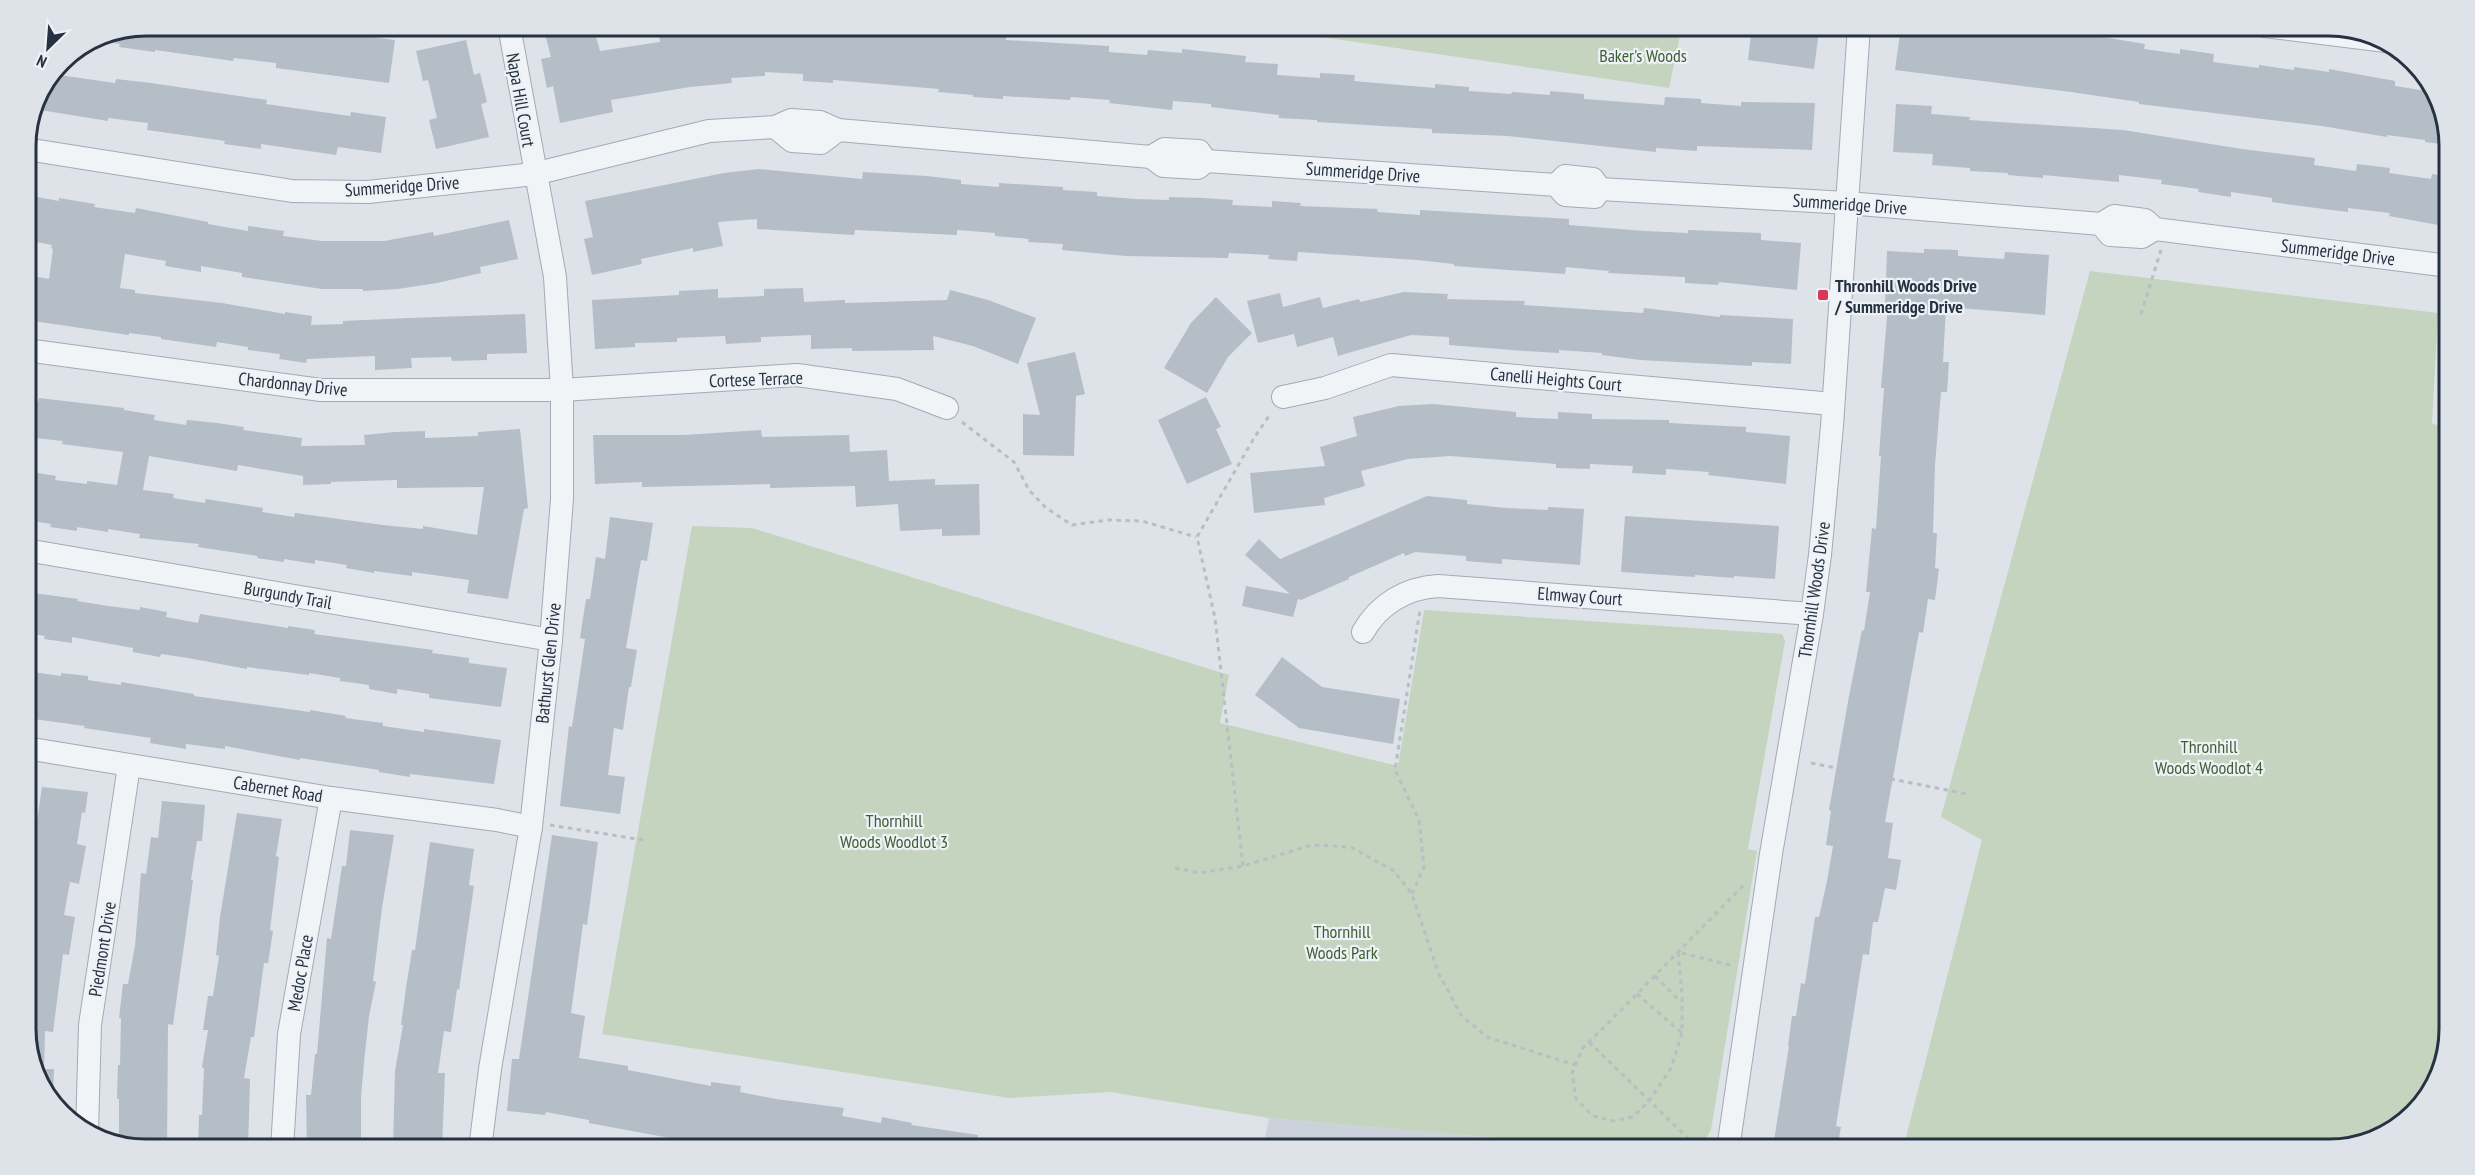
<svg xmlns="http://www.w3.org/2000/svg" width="2475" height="1175" font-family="'PT Sans Narrow',sans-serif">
<rect width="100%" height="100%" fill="#dee3e9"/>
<path fill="#ccd2db" d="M1269,1118L1618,1149H1263Z"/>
<g fill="#c5d4be">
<path d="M1247,26H1682L1669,88Z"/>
<path d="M2090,271L2438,313L2432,423L2449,431V1029L2437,1082L2396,1129L2329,1149H1903L1982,840L1941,817Z"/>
<path d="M692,526L752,528L1229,675L1220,723L1398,766L1424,610L1782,634L1785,641L1748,849L1757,851L1711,1130L1700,1149H1618L1269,1118L1110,1092L1009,1098L602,1034Z"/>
</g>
<g fill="#b5bdc7" fill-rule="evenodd">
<path d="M146,26H326L357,30V35L395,40L389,83L276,68V63L234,58L233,61L155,50V52L119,47L120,44L93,40L100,35Z"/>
<path d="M543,26H593L600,51L660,42L659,34L705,26H726V28L838,26L837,31L874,35L875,30L943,37L944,26H957L973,27V31L1007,33L1006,40L1109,46V52L1147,55L1148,50L1182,53V49L1246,56L1245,62L1278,64L1277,75L1320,78V73L1355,75L1354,81L1435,88V84L1469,87V91L1511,94L1512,92L1550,95V91L1584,94V99L1664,105L1665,97L1701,99V103L1741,106V102L1815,103L1812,150L1697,146V151L1656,148V152L1508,136L1432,133V129L1317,122V120L1279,118V115L1211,107V104L1173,101L1172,110L1109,103L1110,100L1071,97L1070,100L1003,96V99L973,97V95L938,92L939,89L833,80V83L803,81V74L765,72V76L731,78L732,83L690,87L611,100L613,112L560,123L553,86L547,88L541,59L551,57Z"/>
<path d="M1752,26H1815L1814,30L1819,31L1814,69L1748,60Z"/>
<path d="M1901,26H2006L2005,30L2042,34L2043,30L2109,38L2145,44L2144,49L2180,54V49L2214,54L2213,62L2259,68V65L2294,70V67L2329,72V69L2395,81V86L2433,92L2449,139V145L2425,142V140L2387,135V137L2322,126L2139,104V102L2071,92L1895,70Z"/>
<path d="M466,40L474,75L480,73L487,102L481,104L489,137L436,149L429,120L437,118L428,80L423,81L416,51Z"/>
<path d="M52,74L115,83L116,79L151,83L267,100L266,104L350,116L351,112L386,117L381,153L338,147L336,155L261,144V149L224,144L225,141L147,130L148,123L108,118V121L34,109L35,99Z"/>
<path d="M1896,104L1932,106L1931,114L1970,117L1969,120L2123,130L2242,149L2315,158L2314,165L2356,171L2357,164L2390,168L2389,173L2431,179L2432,174L2449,176V227L2389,216L2390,213L2348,208V212L2308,207L2272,202V198L2231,192V197L2198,192L2199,189L2161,184L2162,180L2119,175V182L2043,175V178L2008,175V173L1970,171V168L1932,165L1933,154L1893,152Z"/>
<path d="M759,169L862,179L863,172L927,176L961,180V184L999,187V183L1063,187V190L1097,192V196L1135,199L1169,200V197L1203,198L1233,200L1232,205L1272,207V201L1301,203L1300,206L1378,209L1377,212L1420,215V210L1569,219V225L1645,231L1688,233V230L1761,233V240L1801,243L1797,290L1719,282L1718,285L1685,283V277L1608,273L1609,271L1566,267L1565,274L1454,266V264L1417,260L1298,252L1297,261L1268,259L1269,255L1229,253L1228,258L1126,256L1062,250L1063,244L1028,242L1029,239L995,236V233L957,230V235L855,230L854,235L757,229V219L718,222L723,246L693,252V248L641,259L642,264L592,275L584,239L593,237L585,201L724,173Z"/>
<path d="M26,195L59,201V198L95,204L94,207L135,213L136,208L208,222V224L248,231V226L284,231L283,236L322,241H384L433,232L434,236L509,220L518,259L480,267L481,273L437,283L398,289L363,291V289H322L242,277V273L201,266V272L165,266L166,261L125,254L120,288L135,290V293L222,303L285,314V312L312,316L311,325L343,324V321L409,318L525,314L527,353L487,354V360L452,361L451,357L411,358L412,368L375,370V356L307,359L306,363L279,359L280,354L248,350V347L217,342L216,347L161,339V337L129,333V335L26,320V275L49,279L53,249L51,248L52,245L26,240Z"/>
<path d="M1924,249L1958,250V256L2004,259L2005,252L2049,255L2045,315L1946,307L1943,362H1949L1947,392H1941L1935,465L1933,533H1937L1935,568L1939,569L1935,600L1928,599L1923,633L1919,632L1885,822L1893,823L1888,858L1901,860L1896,890L1885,888L1878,922H1873L1869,955L1863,954L1836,1126L1841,1127L1837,1149H1788L1773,1147L1789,1046H1788L1792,1016H1796L1801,983L1805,984L1815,917H1819L1827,881L1833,846L1826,845L1831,811L1829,810L1849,696L1862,630L1864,631L1870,592H1866L1872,528L1876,529L1881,456H1879L1884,388H1881L1888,305H1885L1887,251L1924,253Z"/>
<path d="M803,288L804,302L845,300V303L947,300L950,290L988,300L1036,318L1018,364L973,346L933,336L934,350L852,351V348L811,349V335L761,337V342L726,344L725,336L677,338V342L635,343V347L595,349L592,300L679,295V291L718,289V298L764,296V289Z"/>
<path d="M1404,292L1448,294L1447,299L1525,301L1524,305L1643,313L1644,308L1720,317V315L1793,319L1791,364L1752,362V366L1640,360L1602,355V353L1559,350V353L1525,351L1449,345V337L1411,335L1338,356L1333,337L1297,347L1294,334L1258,343L1247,301L1280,293L1283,307L1320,297L1323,308L1359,299L1360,302Z"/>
<path d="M1216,297L1252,333L1228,357L1207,393L1164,368L1191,323Z"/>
<path d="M1075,352L1085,394L1076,396L1074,456L1023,455V414L1040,415L1027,363Z"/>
<path d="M1206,397L1221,427L1216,429L1232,464L1187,484L1158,420Z"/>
<path d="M39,398L124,408V410L155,415L154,420L186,425L187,420L217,423L244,427L243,430L302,438L301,446L365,445L364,435L395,432L425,431V438L478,436V432L520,429L528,508L524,509L508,599L467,593L469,580L412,572V576L374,571V573L346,568L347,565L315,560V564L284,559V562L257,558L258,556L198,547L199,544L139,538L140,534L108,529V532L77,527V531L50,527L51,524L26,520V471L56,476L55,480L87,484V481L117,485L123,452L62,444L63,441L26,437V401L38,402ZM149,456L237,471L238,465L303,476V485L331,484V482L397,480V488L484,487L477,535L423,526V529L383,525L295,513L294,517L262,512L263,508L206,499L205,503L173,498L174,494L143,490Z"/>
<path d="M1433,404L1516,412V417L1558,419V412L1592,414V419L1669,420V423L1746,427V432L1790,436L1786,484L1708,475L1709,472L1666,469V475L1632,473L1633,466L1590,464V469L1556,468V464L1450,456L1408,459L1361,471L1365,486L1324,498L1325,505L1254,513L1250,473L1325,466L1320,447L1357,436L1353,417L1399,406Z"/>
<path d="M761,430L762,437L849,435L850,452L887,450L889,481L935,479V485L979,484L980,535L942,536V529L900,531L898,504L856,507L855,486L770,488V484L642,487V482L595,484L593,435H684Z"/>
<path d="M1427,496L1467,500V504L1506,508L1548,510V507L1584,509L1580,565L1502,559V564L1466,561V556L1415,552L1405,556L1404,553L1349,577V579L1301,600L1298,599L1293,617L1242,606L1246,586L1290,594L1245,555L1259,539L1280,559Z"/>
<path d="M1625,516L1779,526L1775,579L1734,576V578L1695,575V577L1621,572Z"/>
<path d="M610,517L653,523L647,561L641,560L626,648L637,650L631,687H629L623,730L614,728L608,775L625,777L620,814L560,806L569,726L572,727L585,639L580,638L586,599H590L596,557L605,559Z"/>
<path d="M26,592L78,599L77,601L108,606L140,610V607L167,612L166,617L198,623L200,614L288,628V626L315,630L314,634L433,650L432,653L469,658V663L507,668L501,707L429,698V694L397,689V694L369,689V685L340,681V678L309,673V675L247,667V669L188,658L161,654L160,657L133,652V648L72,637V643L44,639L45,636L26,633Z"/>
<path d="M1282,657L1322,687L1400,699L1393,744L1299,728L1255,695Z"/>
<path d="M26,671L61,676V673L88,676V680L121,685V682L194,694V696L310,712V710L346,716L345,718L383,723V726L424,732V729L501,740L494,784L410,774V777L379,772V770L300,758V760L225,746V749L186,744V749L150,743L151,738L84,728L85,726L26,718Z"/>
<path d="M42,787L88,792L85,813L82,812L77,844L86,846L83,863L79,884L70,882L64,915L75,917L69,955L63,954L53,1032L45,1031L44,1069H54L53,1102L46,1096L26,1037V895Z"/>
<path d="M162,801L205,805L202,841H197L191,880H193L173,1025L168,1024L167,1149H146L119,1143V1099H117L118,1065H120L121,1018H119L123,984H128L135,946L141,873L146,874L151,837L158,838Z"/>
<path d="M237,813L282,819L276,856L279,857L270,930L273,931L268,963H264L254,1037H251L244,1078L250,1079L248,1149H198L199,1115H202L204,1068L202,1067L208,1030H203L208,996H213L219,956L216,955L220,917Z"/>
<path d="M350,830L394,835L382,908L373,981L376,982L369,1016L365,1053L361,1096V1149H307L306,1095H311L315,1054H317L327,938L331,939L342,866H346Z"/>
<path d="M552,835L598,842L587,925L583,924L571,1013L585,1016L579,1058L628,1066V1070L711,1086V1082L741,1086L740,1092L776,1099L844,1108L842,1116L881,1123L882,1117L912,1123L911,1125L978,1135L976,1149H702V1144L589,1123V1120L546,1112L545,1115L507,1111L512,1059H519Z"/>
<path d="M430,842L474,849L469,885L474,886L459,990L457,989L451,1032L444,1031L438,1073H445L442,1149H393L395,1071L403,1025H401L406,988L412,950H415Z"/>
</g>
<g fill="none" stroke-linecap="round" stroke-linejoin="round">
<g stroke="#a3aab4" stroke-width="24">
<g id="minor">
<path d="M2265,26L2386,41"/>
<path d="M838,130L1151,157L1163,166L1198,168L1206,161L1556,185L1565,195L1595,197L1600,189"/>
<path d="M26,149L292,191L368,192L534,174L709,131L775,127L791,120L820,122L838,130L821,143L792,141L775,127"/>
<path d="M1151,157L1164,149L1199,151L1206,161"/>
<path d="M1556,185L1565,176L1593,179L1600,189"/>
<path d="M1600,189L1847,203L2101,224L2114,216L2145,220L2155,229L2449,266"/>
<path d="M2101,224L2110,235L2142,237L2155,229"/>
<path d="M26,350L321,390H562L797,375L897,389L947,408"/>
<path d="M1283,397L1325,388L1391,365L1833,404"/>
<path d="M26,550L551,640"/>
<path d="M1363,632C1379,604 1406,588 1438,586L1812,614"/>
<path d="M26,748L331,798L497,820L531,827"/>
<path d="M87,1132L90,1025L129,766"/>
<path d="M282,1149L289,1034L331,798"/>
<path d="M480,1149L490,1069L531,827L551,640L562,499V390L555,277L509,26"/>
<path d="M1728,1149L1771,854L1812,614L1820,555L1832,426L1859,26"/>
</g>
</g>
<g stroke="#b8bec4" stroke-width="3" stroke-dasharray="4.5 4.5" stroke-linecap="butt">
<path d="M2141,314L2161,250"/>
<path d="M962,422L1014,462L1029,490L1046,508L1072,525L1108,520L1142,521L1196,537"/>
<path d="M1811,763L1967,794"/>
<path d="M550,825L643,840"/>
<path d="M1243,866L1215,618L1197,537L1254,438L1271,413"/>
<path d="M1175,868L1199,873L1243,866L1312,845L1351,847L1394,871L1412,894L1438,972L1461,1015L1487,1037L1575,1065"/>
<path d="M1412,894L1424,867L1419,820L1395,770L1420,610"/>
<path d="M1730,965L1678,952L1682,994V1033L1671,1068L1649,1101L1633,1117L1613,1121L1593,1116L1576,1099L1572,1073L1582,1049L1637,994L1678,952L1744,885"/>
<path d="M1655,976L1681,1002"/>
<path d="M1637,994L1682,1033"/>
<path d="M1589,1042L1698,1148"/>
</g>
<use href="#minor" stroke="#f1f4f7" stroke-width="22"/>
</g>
<rect fill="#db375a" stroke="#eef2f7" stroke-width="2" x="1817" y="289" width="12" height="12" rx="3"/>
<g text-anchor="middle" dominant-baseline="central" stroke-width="4.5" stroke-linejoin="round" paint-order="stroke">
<g font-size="18" fill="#3d5f32" stroke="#eef2f7">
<text x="1643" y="55">Baker's Woods</text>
<text x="2209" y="746">Thronhill<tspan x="2209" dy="21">Woods Woodlot 4</tspan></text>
<text x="894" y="820">Thornhill<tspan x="894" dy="21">Woods Woodlot 3</tspan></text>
<text x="1342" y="931">Thornhill<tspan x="1342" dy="21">Woods Park</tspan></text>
</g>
<g font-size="18" fill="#263242" stroke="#eef2f7">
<text transform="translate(521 100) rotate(80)">Napa Hill Court</text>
<text transform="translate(1363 172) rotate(4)">Summeridge Drive</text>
<text transform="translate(402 186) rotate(-4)">Summeridge Drive</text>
<text transform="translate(1850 204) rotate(4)">Summeridge Drive</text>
<text transform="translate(2338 252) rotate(7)">Summeridge Drive</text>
<text transform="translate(756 379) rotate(-2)">Cortese Terrace</text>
<text transform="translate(1556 379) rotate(5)">Canelli Heights Court</text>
<text transform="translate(293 384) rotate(6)">Chardonnay Drive</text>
<text transform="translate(1814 590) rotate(-82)">Thornhill Woods Drive</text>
<text transform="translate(288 595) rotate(10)">Burgundy Trail</text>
<text transform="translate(1580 596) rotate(4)">Elmway Court</text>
<text transform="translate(548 663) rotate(-84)">Bathurst Glen Drive</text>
<text transform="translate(278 789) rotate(9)">Cabernet Road</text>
<text transform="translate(102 949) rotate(-81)">Piedmont Drive</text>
<text transform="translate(300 973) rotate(-80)">Medoc Place</text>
</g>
<g font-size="18" font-weight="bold" fill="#263242" stroke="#eef2f7" text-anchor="start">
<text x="1835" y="285">Thronhill Woods Drive<tspan x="1835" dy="21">/ Summeridge Drive</tspan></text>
</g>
</g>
<path d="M0 0H2475V1175H0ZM146 36H2329A110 110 0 0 1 2439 146V1029A110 110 0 0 1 2329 1139H146A110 110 0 0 1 36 1029V146A110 110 0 0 1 146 36Z" fill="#dee3e9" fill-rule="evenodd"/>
<path fill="none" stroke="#263242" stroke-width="3" d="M146 36H2329A110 110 0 0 1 2439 146V1029A110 110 0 0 1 2329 1139H146A110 110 0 0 1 36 1029V146A110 110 0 0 1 146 36Z"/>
<g transform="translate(48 48) rotate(205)" stroke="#eef2f7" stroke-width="4.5" paint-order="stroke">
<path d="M0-4.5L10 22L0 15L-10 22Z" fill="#263242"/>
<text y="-9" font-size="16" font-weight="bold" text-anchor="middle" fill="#263242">N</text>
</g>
</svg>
